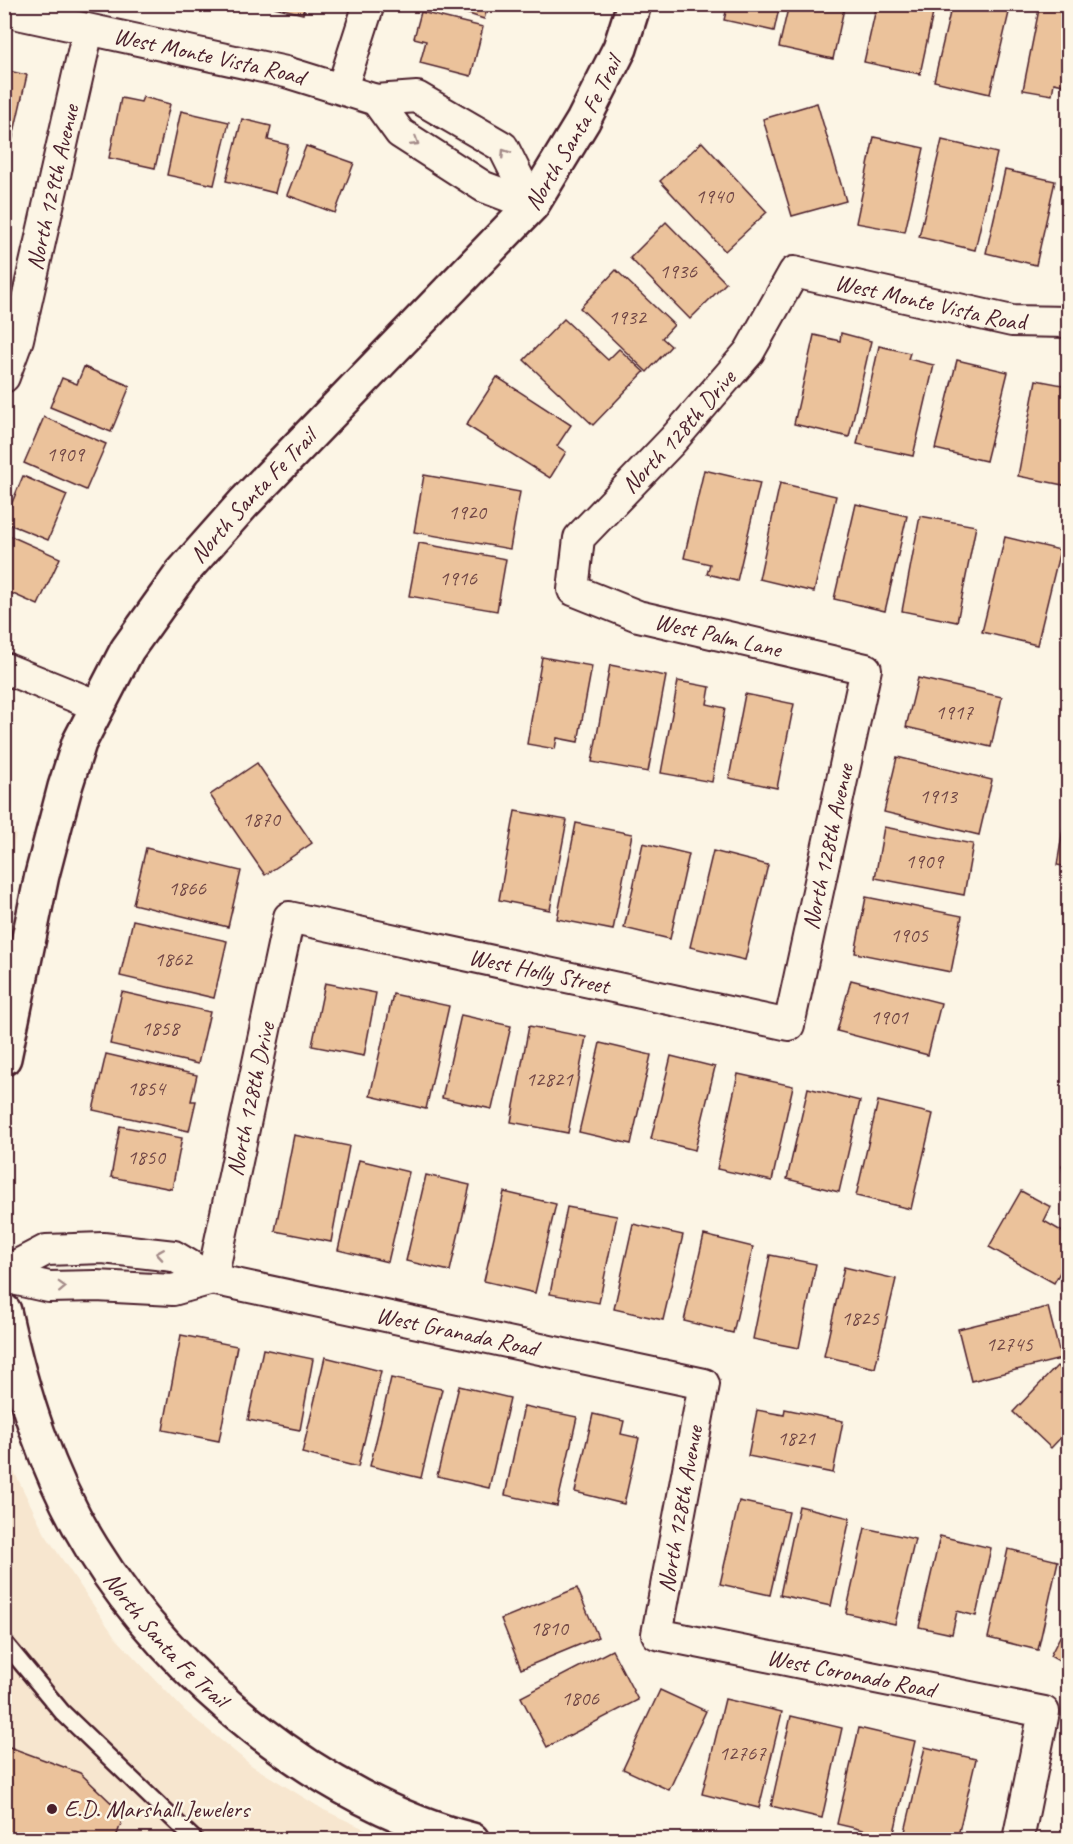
<svg xmlns="http://www.w3.org/2000/svg" width="1073" height="1844" font-family="Caveat,sans-serif">
<rect width="100%" height="100%" fill="#fcf5e5"/>
<filter id="ink" filterUnits="userSpaceOnUse"><feTurbulence type="fractalNoise" baseFrequency=".0167" numOctaves="2"/><feDisplacementMap in="SourceGraphic" scale="12" xChannelSelector="R" yChannelSelector="G"/><feConvolveMatrix kernelMatrix="1 2 1 2 8 2 1 2 1" color-interpolation-filters="sRGB"/></filter>
<g filter="url(#ink)">
<g fill="#f7e6cf">
<path d="M5,831L16,834L5,887L4,831Z"/>
<path d="M4,1451L45,1534L115,1637L184,1710L251,1765L324,1810L386,1839H5Z"/>
</g>
<g fill="#ebc29b" stroke="#4a1f2b" stroke-width="1.5">
<path d="M262,4H305L303,14Z"/>
<path d="M438,4H489L484,19Z"/>
<path d="M728,4H780L774,31L724,20Z"/>
<path d="M789,4H845L833,59L779,47Z"/>
<path d="M877,4H935L920,74L864,62Z"/>
<path d="M952,4H1011L990,94L934,81Z"/>
<path d="M1040,4L1068,5V86L1054,83L1052,95L1023,90Z"/>
<path d="M421,12L483,27L471,76L420,63L426,41L414,38Z"/>
<path d="M4,70L27,75L11,146L4,144Z"/>
<path d="M143,97L170,104L155,168L109,158L121,98L141,102Z"/>
<path d="M817,103L846,201L792,216L763,119Z"/>
<path d="M181,111L229,122L214,185L167,175Z"/>
<path d="M242,119L271,126L268,140L288,145L275,193L226,181Z"/>
<path d="M874,137L924,148L905,232L856,223Z"/>
<path d="M942,140L997,153L975,250L919,237Z"/>
<path d="M702,142L767,212L725,251L660,181Z"/>
<path d="M306,146L354,163L335,213L287,195Z"/>
<path d="M1005,170L1055,181L1036,265L986,253Z"/>
<path d="M666,222L726,283L690,319L630,258Z"/>
<path d="M616,270L674,325L662,338L671,346L647,372L580,308Z"/>
<path d="M564,319L608,360L619,349L644,372L593,425L524,360Z"/>
<path d="M841,333L871,341L849,437L794,424L814,335L840,341Z"/>
<path d="M879,346L910,353L908,359L934,365L913,456L857,444Z"/>
<path d="M957,360L1008,372L986,461L935,449Z"/>
<path d="M84,367L130,386L111,432L50,407L62,378L77,384Z"/>
<path d="M497,377L571,425L557,446L566,452L550,478L466,425Z"/>
<path d="M1036,380L1068,386V486L1018,476Z"/>
<path d="M44,417L106,444L86,490L24,463Z"/>
<path d="M704,470L760,483L737,581L707,574L710,564L684,558Z"/>
<path d="M424,475L520,492L510,549L414,532Z"/>
<path d="M23,476L67,495L48,540L4,522Z"/>
<path d="M780,483L836,496L814,592L759,579Z"/>
<path d="M856,504L907,516L885,611L834,599Z"/>
<path d="M920,516L976,526L957,622L902,611Z"/>
<path d="M4,533L60,558L38,605L4,590Z"/>
<path d="M1005,537L1060,550L1037,645L982,632Z"/>
<path d="M419,543L506,559L497,611L409,596Z"/>
<path d="M542,657L592,666L578,742L557,738L555,749L527,744Z"/>
<path d="M610,665L666,676L648,772L592,762Z"/>
<path d="M918,678L1002,697L991,747L906,727Z"/>
<path d="M678,681L710,687L707,704L725,708L712,782L661,773Z"/>
<path d="M745,694L794,704L777,788L729,778Z"/>
<path d="M897,757L992,780L979,835L884,812Z"/>
<path d="M257,763L312,843L265,875L210,795Z"/>
<path d="M1067,806H1068V867L1057,865Z"/>
<path d="M515,811L567,820L550,910L499,900Z"/>
<path d="M576,823L632,834L613,930L557,919Z"/>
<path d="M884,827L973,844L964,895L875,878Z"/>
<path d="M643,843L689,854L670,939L624,928Z"/>
<path d="M146,848L241,871L228,927L133,904Z"/>
<path d="M713,851L768,865L745,960L690,947Z"/>
<path d="M866,897L962,916L951,972L855,953Z"/>
<path d="M1068,911V928L1063,913Z"/>
<path d="M133,920L227,941L214,998L120,976Z"/>
<path d="M851,980L941,1003L928,1055L837,1031Z"/>
<path d="M325,983L376,993L364,1056L312,1046Z"/>
<path d="M122,992L210,1012L198,1064L110,1044Z"/>
<path d="M393,994L449,1006L426,1109L370,1096Z"/>
<path d="M461,1015L511,1026L492,1109L442,1098Z"/>
<path d="M529,1026L586,1037L568,1133L511,1122Z"/>
<path d="M600,1043L651,1055L631,1144L579,1132Z"/>
<path d="M106,1054L197,1075L191,1101H196L189,1131L93,1110Z"/>
<path d="M671,1056L715,1067L695,1150L651,1139Z"/>
<path d="M738,1074L793,1086L772,1181L717,1169Z"/>
<path d="M808,1088L860,1101L839,1192L787,1179Z"/>
<path d="M878,1101L933,1114L911,1209L856,1196Z"/>
<path d="M120,1126L182,1138L172,1189L111,1177Z"/>
<path d="M294,1135L349,1146L331,1242L275,1231Z"/>
<path d="M359,1160L409,1172L388,1262L338,1250Z"/>
<path d="M1068,1164V1195L1062,1165Z"/>
<path d="M426,1175L470,1185L450,1271L406,1261Z"/>
<path d="M1021,1191L1051,1207L1044,1221L1068,1235V1258L1054,1283L989,1247Z"/>
<path d="M504,1192L556,1204L535,1293L484,1281Z"/>
<path d="M567,1207L617,1216L599,1303L550,1294Z"/>
<path d="M633,1224L683,1235L663,1320L614,1309Z"/>
<path d="M704,1235L753,1247L733,1333L684,1321Z"/>
<path d="M770,1255L816,1264L799,1348L753,1339Z"/>
<path d="M844,1267L896,1279L875,1368L824,1356Z"/>
<path d="M1048,1307L1061,1359L971,1381L958,1329Z"/>
<path d="M181,1335L237,1346L219,1441L163,1430Z"/>
<path d="M263,1349L313,1359L300,1430L248,1420Z"/>
<path d="M325,1357L381,1371L358,1467L302,1453Z"/>
<path d="M1057,1366L1068,1377V1430L1051,1448L1013,1412Z"/>
<path d="M391,1378L442,1389L421,1478L370,1466Z"/>
<path d="M459,1386L510,1398L489,1488L437,1476Z"/>
<path d="M524,1406L577,1417L557,1506L505,1495Z"/>
<path d="M785,1409L843,1421L833,1473L748,1456L757,1410L784,1415Z"/>
<path d="M593,1414L624,1421L621,1434L639,1438L624,1504L575,1492Z"/>
<path d="M739,1501L789,1512L770,1595L720,1584Z"/>
<path d="M799,1506L850,1518L831,1606L780,1595Z"/>
<path d="M865,1528L915,1539L895,1624L846,1613Z"/>
<path d="M940,1536L991,1548L976,1616L957,1611L952,1634L919,1627Z"/>
<path d="M1008,1549L1058,1561L1038,1650L988,1638Z"/>
<path d="M577,1588L598,1637L521,1669L501,1619Z"/>
<path d="M1068,1621V1666L1050,1656Z"/>
<path d="M612,1650L638,1700L547,1747L521,1697Z"/>
<path d="M660,1690L706,1711L669,1790L623,1769Z"/>
<path d="M725,1699L782,1712L759,1808L702,1794Z"/>
<path d="M791,1716L842,1728L822,1818L771,1806Z"/>
<path d="M859,1728L915,1741L893,1837L837,1824Z"/>
<path d="M4,1745L80,1773L124,1815L115,1840H12L4,1837Z"/>
<path d="M925,1747L976,1759L957,1840H919L904,1836Z"/>
</g>
<g fill="none" stroke-linecap="round" stroke-linejoin="round">
<g stroke="#4a1f2b" stroke-width="20">
<path id="lane" d="M4,1642L62,1712L195,1840"/>
</g>
<g stroke="#4a1f2b" stroke-width="34">
<g id="street">
<path id="s1" d="M4,11L286,72L376,100L417,97L503,147L532,205"/>
<path d="M342,88L369,4"/>
<path d="M376,100L400,133L484,187L532,205"/>
<path id="s2" d="M4,377L18,339L88,30"/>
<path d="M4,668L98,706"/>
<path id="s3" d="M4,1272L46,1250L103,1248L174,1256L212,1279L704,1384L657,1634L1044,1712L1018,1840"/>
<path d="M4,1277L49,1287L96,1286L173,1290L212,1279"/>
<path id="s4" d="M212,1279L289,917L789,1025L866,669L638,616L573,590L579,538L672,441L749,352L794,272L1012,321L1068,322"/>
</g>
</g>
<g stroke="#4a1f2b" stroke-width="38">
<g id="secondary">
<path id="s5" d="M4,1058L42,875L65,787L79,743L127,650L182,573L244,503L532,205L583,121L620,48L634,4"/>
<path id="s6" d="M4,1311C22,1394 47,1475 92,1548C172,1678 322,1802 472,1840"/>
</g>
</g>
<use href="#lane" stroke="#fcf5e5" stroke-width="15"/>
<use href="#street" stroke="#fcf5e5" stroke-width="30"/>
<use href="#secondary" stroke="#fcf5e5" stroke-width="33"/>
</g>
<defs><path id="oneway-chevron" d="M-2-3.5L2.5 0L-2 3.5" fill="none" stroke-width="1.6" stroke-linecap="round" stroke-linejoin="round" transform="scale(1.5)"/></defs>
<g stroke="#a38a88">
<use href="#oneway-chevron" transform="translate(415 142) rotate(32)"/>
<use href="#oneway-chevron" transform="translate(505 153) rotate(-123)"/>
<use href="#oneway-chevron" transform="translate(160 1254) rotate(-171)"/>
<use href="#oneway-chevron" transform="translate(62 1287) rotate(-2)"/>
</g>
</g>
<circle fill="#4a1f2b" stroke="#fcf5e5" stroke-width="2" cx="52" cy="1809" r="6"/>
<g text-anchor="middle" dominant-baseline="central" stroke-width="5" stroke-linejoin="round" paint-order="stroke">
<g font-size="21" fill="#724847">
<text x="714" y="196">1940</text>
<text x="678" y="271">1936</text>
<text x="627" y="317">1932</text>
<text x="65" y="454">1909</text>
<text x="467" y="512">1920</text>
<text x="458" y="578">1916</text>
<text x="954" y="712">1917</text>
<text x="938" y="796">1913</text>
<text x="261" y="819">1870</text>
<text x="924" y="861">1909</text>
<text x="187" y="888">1866</text>
<text x="909" y="935">1905</text>
<text x="173" y="959">1862</text>
<text x="889" y="1017">1901</text>
<text x="160" y="1028">1858</text>
<text x="549" y="1079">12821</text>
<text x="146" y="1088">1854</text>
<text x="146" y="1157">1850</text>
<text x="860" y="1318">1825</text>
<text x="1009" y="1344">12745</text>
<text x="796" y="1438">1821</text>
<text x="549" y="1628">1810</text>
<text x="580" y="1698">1806</text>
<text x="742" y="1753">12767</text>
</g>
<g font-size="24" fill="#4a1f2b" stroke="#fcf5e5">
<text stroke="none"><textPath href="#s1" startOffset="210">West Monte Vista Road</textPath></text>
<text stroke="none"><textPath href="#s5" startOffset="1114">North Santa Fe Trail</textPath></text>
<text stroke="none"><textPath href="#s2" startOffset="196">North 129th Avenue</textPath></text>
<text stroke="none"><textPath href="#s4" startOffset="2086">West Monte Vista Road</textPath></text>
<text stroke="none"><textPath href="#s4" startOffset="1748">North 128th Drive</textPath></text>
<text stroke="none"><textPath href="#s5" startOffset="628">North Santa Fe Trail</textPath></text>
<text transform="translate(718 635) rotate(13)">West Palm Lane</text>
<text stroke="none"><textPath href="#s4" startOffset="1064">North 128th Avenue</textPath></text>
<text stroke="none"><textPath href="#s4" startOffset="626">West Holly Street</textPath></text>
<text stroke="none"><textPath href="#s4" startOffset="184">North 128th Drive</textPath></text>
<text stroke="none"><textPath href="#s3" startOffset="471">West Granada Road</textPath></text>
<text transform="translate(680 1509) rotate(-80)">North 128th Avenue</text>
<text stroke="none"><textPath href="#s6" startOffset="372">North Santa Fe Trail</textPath></text>
<text stroke="none"><textPath href="#s3" startOffset="1176">West Coronado Road</textPath></text>
</g>
<g font-size="24" fill="#4a1f2b" stroke="#fcf5e5" text-anchor="start">
<text x="64" y="1809">E.D. Marshall Jewelers</text>
</g>
</g>
<rect width="1073" height="1844" fill="none" stroke="#fcf5e5" stroke-width="24"/>
<rect x="12" y="12" width="1049" height="1820" fill="none" stroke="#4a1f2b" stroke-width="2" filter="url(#ink)"/>
</svg>
